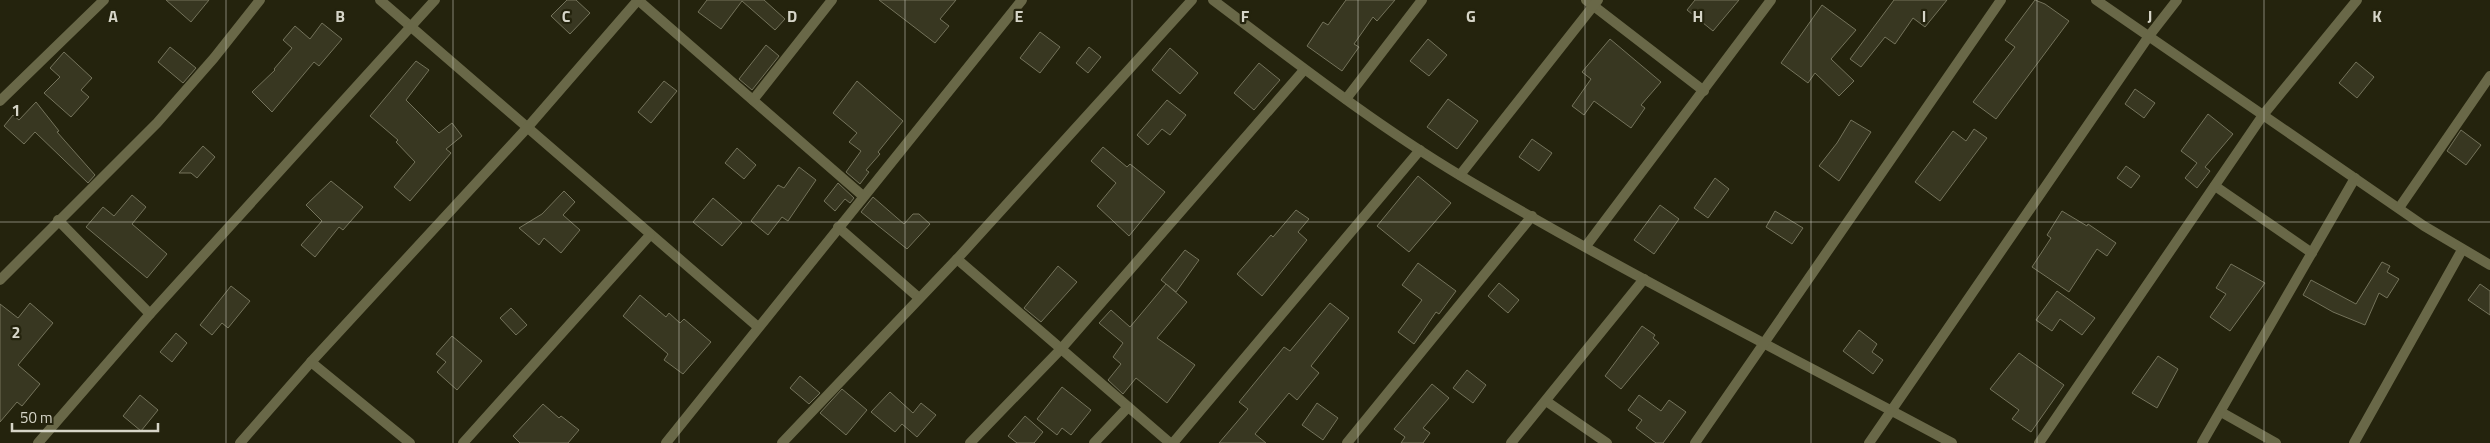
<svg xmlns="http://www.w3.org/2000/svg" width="2490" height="443" font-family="'Titillium Web',sans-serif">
<rect width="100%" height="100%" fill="#24230d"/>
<g fill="#383721" stroke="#74735b">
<path d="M166,0H209L191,22Z"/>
<path d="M567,0H576L590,13L570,34L551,16Z"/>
<path d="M707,0H764L785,19L775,30L742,1L721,29L698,12Z"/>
<path d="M879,0H956L940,19L949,26L935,43Z"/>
<path d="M1346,0H1395L1377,21L1373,17L1354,44L1359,47L1342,71L1307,46L1323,22L1328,25Z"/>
<path d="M1695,0H1739L1713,31L1687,10Z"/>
<path d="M1894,0H1947L1925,27L1913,18L1895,44L1885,37L1861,67L1850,59Z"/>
<path d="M2035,0L2045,4L2069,21L1996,119L1973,102L2015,47L2005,40Z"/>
<path d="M1822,5L1856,30L1831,59L1854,81L1839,96L1815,73L1808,83L1781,63Z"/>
<path d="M322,23L342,39L319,66L314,62L272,112L252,92L275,70L274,69L292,48L283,40L295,26L310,39Z"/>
<path d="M1040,32L1060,47L1040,73L1020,58Z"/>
<path d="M1428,39L1447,55L1429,76L1410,61Z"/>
<path d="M1610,39L1661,82L1641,105L1645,108L1631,128L1594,101L1584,115L1572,106L1591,79L1582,72Z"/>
<path d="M766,45L779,56L752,90L739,79Z"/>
<path d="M170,47L196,68L183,83L158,62Z"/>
<path d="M1089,47L1101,57L1088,73L1076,63Z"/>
<path d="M1170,48L1198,73L1180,94L1152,70Z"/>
<path d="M64,52L92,78L81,90L89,97L71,117L44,93L60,77L50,68Z"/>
<path d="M416,61L429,70L406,100L439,133L452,123L462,136L446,149L451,153L410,201L394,187L415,162L396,142L398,140L370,116Z"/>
<path d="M2356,62L2374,77L2357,98L2339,83Z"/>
<path d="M1259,63L1280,80L1254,110L1234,93Z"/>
<path d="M664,81L677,91L651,123L638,112Z"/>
<path d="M857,81L903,121L878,152L880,154L866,170L869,172L860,184L846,172L861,151L849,142L857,133L833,113Z"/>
<path d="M2135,89L2155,103L2144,118L2125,104Z"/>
<path d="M1448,99L1478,121L1457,149L1427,127Z"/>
<path d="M1167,100L1186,115L1170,135L1162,129L1148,145L1137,135Z"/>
<path d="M36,102L59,131L57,132L95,175L88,183L35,132L24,144L4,126L13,115L19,120Z"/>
<path d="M2208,114L2233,134L2205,167L2210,171L2197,188L2185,178L2197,163L2181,151Z"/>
<path d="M1851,120L1871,132L1839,181L1819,166L1837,143Z"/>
<path d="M1974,129L1987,138L1940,201L1915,182L1953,131L1966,141Z"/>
<path d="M2461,130L2481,145L2466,165L2447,151Z"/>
<path d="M1532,139L1552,153L1539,171L1519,157Z"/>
<path d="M203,146L215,157L197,178L191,173H179Z"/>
<path d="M1103,147L1127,167L1130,164L1165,192L1129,236L1097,206L1116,183L1091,161Z"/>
<path d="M737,148L756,165L744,179L725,163Z"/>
<path d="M2126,166L2140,176L2131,188L2117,178Z"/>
<path d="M799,167L816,180L788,221L782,217L768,235L751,221L778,185L784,188Z"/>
<path d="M1418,176L1451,203L1409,252L1377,226Z"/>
<path d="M1715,178L1729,189L1708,218L1694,208Z"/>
<path d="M331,181L363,207L343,230L339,227L315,257L301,245L322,221L306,205Z"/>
<path d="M838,183L854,198L850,203L845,199L835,211L824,201Z"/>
<path d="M564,191L575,202L563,215L580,230L561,253L544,238L539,245L519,228L542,214Z"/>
<path d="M132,195L146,207L132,224L167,254L147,278L86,227L103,207L114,216Z"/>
<path d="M873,197L904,224L913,214H919L930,224L907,249L861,212Z"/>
<path d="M713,198L742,223L722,246L693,222Z"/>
<path d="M1660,205L1679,219L1654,254L1634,240Z"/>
<path d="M1296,210L1309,219L1298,232L1307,240L1262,296L1237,274L1271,235L1273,237Z"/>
<path d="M1775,211L1803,228L1792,244L1766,227Z"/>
<path d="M2062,211L2087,226L2088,224L2116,243L2107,256L2097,249L2069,292L2032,267L2051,238L2047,235Z"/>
<path d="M1185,250L1199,260L1176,292L1161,280Z"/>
<path d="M2382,262L2390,266L2387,272L2399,279L2387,298L2379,293L2365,325L2333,312L2303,295L2311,280L2356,304Z"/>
<path d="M1418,263L1456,291L1439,314L1436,312L1414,344L1398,332L1422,300L1402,285Z"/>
<path d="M2231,264L2265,283L2230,331L2210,317L2226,294L2216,288Z"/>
<path d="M1058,266L1077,282L1041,322L1024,308Z"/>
<path d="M1499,283L1519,300L1508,313L1488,296Z"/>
<path d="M1166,284L1187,302L1157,338L1195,365L1167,403L1136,378L1123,394L1108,380L1121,364L1113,357L1123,343L1099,323L1111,310L1130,327Z"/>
<path d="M2480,284L2490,291V315L2468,300Z"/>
<path d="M231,286L250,301L228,328L222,323L212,335L200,325Z"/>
<path d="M2057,291L2095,318L2082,335L2060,319L2052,331L2036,320Z"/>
<path d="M640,295L666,317L669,313L680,323L684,319L711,342L683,374L664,360L668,354L623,316Z"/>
<path d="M30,303L53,323L18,365L40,384L22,406L17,402L0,422V304L18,318Z"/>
<path d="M1330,303L1349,318L1311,366L1319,373L1297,400L1289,393L1255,434L1266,443H1219L1248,409L1239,402L1284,347L1290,351Z"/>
<path d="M511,308L527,325L516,335L500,318Z"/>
<path d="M1642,326L1655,335L1653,338L1659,343L1621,389L1605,376Z"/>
<path d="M1859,330L1877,344L1872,352L1883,360L1873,374L1843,351Z"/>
<path d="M176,333L187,343L172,362L160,352Z"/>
<path d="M452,336L482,361L457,390L437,372L446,362L436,354Z"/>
<path d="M2019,353L2064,385L2031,432L2012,419L2019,410L1990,389Z"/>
<path d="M2158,356L2178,369L2157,408L2132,393Z"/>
<path d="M1467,370L1486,385L1473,403L1453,388Z"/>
<path d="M800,376L820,393L809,404L790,388Z"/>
<path d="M1432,384L1449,398L1423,428L1430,433L1423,443H1401L1405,437L1394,429Z"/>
<path d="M1062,387L1091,410L1071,435L1062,428L1057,435L1037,419Z"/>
<path d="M842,389L867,410L846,435L820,413Z"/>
<path d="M890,392L913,413L921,403L936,415L917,437L902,424L895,432L871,412Z"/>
<path d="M140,395L158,410L141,431L123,416Z"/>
<path d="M1639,395L1661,411L1669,400L1686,412L1663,443H1656L1636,428L1642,420L1628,410Z"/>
<path d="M1317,403L1338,418L1323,440L1302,425Z"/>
<path d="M543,404L559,418L561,416L579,430L568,443H520L513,436Z"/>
<path d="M1025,416L1043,432L1034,443H1017L1008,436Z"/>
</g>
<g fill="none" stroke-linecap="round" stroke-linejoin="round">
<g stroke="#696848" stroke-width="10">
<path d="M380,0L758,327"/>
<path d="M638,0L863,196"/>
<path d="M1213,0C1294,61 1374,124 1461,176C1621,271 1788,355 1952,443"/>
<path d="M1586,0L1704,91"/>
<path d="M2096,0L2424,226L2490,265"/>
<path d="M1346,99L1422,0"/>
<path d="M753,100L832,0"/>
<path d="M0,101L104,0"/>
<path d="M1460,175L1598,0"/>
<path d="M2215,186L2312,253"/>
<path d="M2399,208L2490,76"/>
<path d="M58,220L150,314"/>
<path d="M838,227L919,298"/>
<path d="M1586,246L1771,0"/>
<path d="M957,259L1170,443"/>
<path d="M0,280L157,123L214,58L260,0"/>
<path d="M311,362L410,443"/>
<path d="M1546,401L1607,443"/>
<path d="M2221,412L2276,443"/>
<path d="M38,443L150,314L435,0"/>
<path d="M240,443L311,362L527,128L638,0"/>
<path d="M463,443L650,235"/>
<path d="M666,443L1022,0"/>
<path d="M782,443L957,259L1192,0"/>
<path d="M970,443L1061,349L1304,70"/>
<path d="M1094,443L1128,407"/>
<path d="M1173,443L1420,150"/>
<path d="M1347,443L1532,216"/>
<path d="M1511,443L1644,279"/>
<path d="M1695,443L2001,0"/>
<path d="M1869,443L2149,36L2177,0"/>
<path d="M2039,443L2263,115L2357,0"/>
<path d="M2202,443L2355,178"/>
<path d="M2354,443L2462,250"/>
</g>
</g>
<path fill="none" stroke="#d6d5c8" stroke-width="1" stroke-opacity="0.55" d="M226,0V443M453,0V443M679,0V443M905,0V443M1132,0V443M1358,0V443M1585,0V443M1811,0V443M2037,0V443M2264,0V443M0,222H2490"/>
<g font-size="16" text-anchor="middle" font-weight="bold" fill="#d6d5c8" stroke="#24230d" stroke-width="4.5" stroke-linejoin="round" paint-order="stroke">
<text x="113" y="22">A</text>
<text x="340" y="22">B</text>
<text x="566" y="22">C</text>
<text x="792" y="22">D</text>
<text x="1019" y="22">E</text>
<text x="1245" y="22">F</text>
<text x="1471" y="22">G</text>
<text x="1698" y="22">H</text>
<text x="1924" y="22">I</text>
<text x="2150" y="22">J</text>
<text x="2377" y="22">K</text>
<text x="16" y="116">1</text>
<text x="16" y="338">2</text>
</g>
<path d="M12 423v8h146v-8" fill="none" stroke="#d6d5c8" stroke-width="2.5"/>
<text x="20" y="423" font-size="15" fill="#d6d5c8" stroke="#24230d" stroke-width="4" paint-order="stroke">50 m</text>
</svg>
